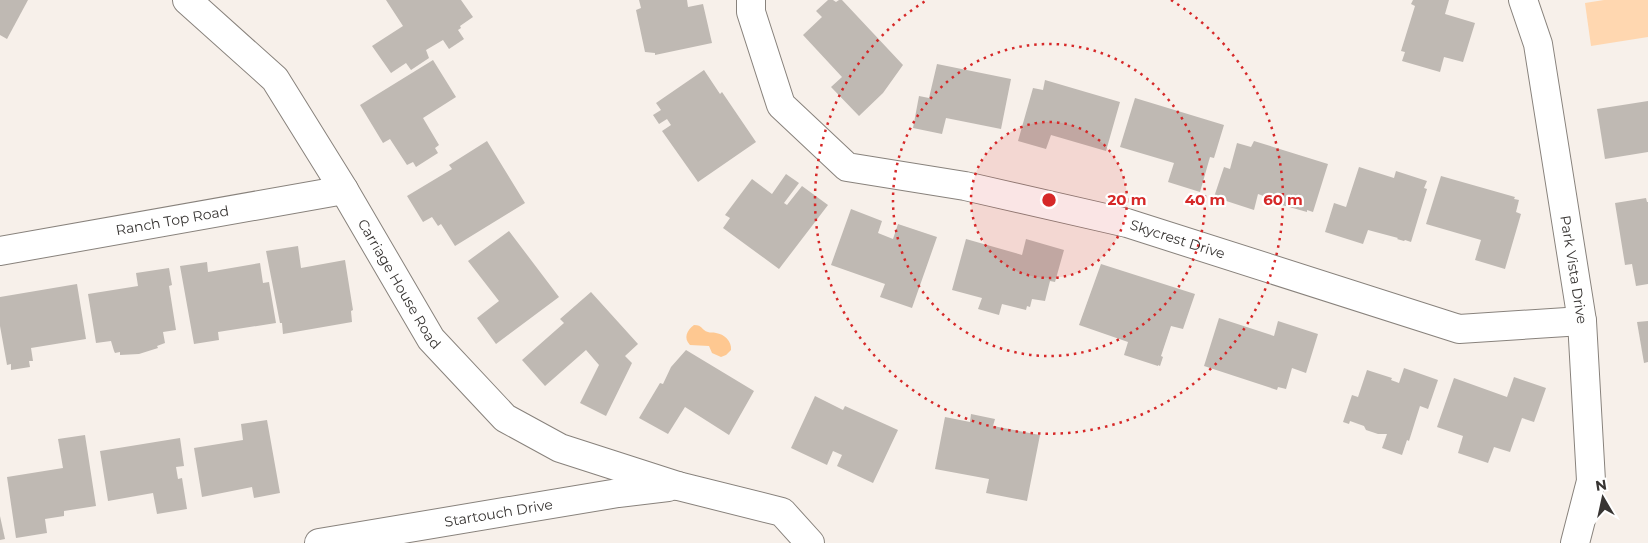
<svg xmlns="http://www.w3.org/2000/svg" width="1648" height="543" font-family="Montserrat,sans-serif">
<rect width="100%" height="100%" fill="#f7f0ea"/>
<path fill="#ffd7b0" d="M1604,0H1648V37L1591,46L1585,3Z"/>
<path fill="#fec891" d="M694,325C703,325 701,330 708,332C710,333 713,332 716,333C724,334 732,341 731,350L726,355L721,357L712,353L709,346L690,345C683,338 687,330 694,325Z"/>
<g fill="#bfb9b3">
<path d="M0,0H28L7,39L0,35Z"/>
<path d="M386,0H461L473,17L460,26L461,28L458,30L464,39L449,49L443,40L426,50L429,58L411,70L406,63L391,73L372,46L403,26Z"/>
<path d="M639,0H687L688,7L703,4L712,43L655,55V53L645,52L636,10L641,8Z"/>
<path d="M828,0H833L836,2L839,0H842L903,65L883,93L859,116L831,87L842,77L803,35L822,17L816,11Z"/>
<path d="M1413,0H1449L1445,14L1475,23L1463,62L1444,57L1440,72L1402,61L1405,52L1401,51L1415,6L1411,4Z"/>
<path d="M433,60L456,97L423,118L439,145L435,148L438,153L416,167L413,162L407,165L390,139L383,143L360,105Z"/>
<path d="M937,64L1011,79L1001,129L946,118L942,134L913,128L919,96L929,98Z"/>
<path d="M704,70L720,94L722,92L756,142L698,182L662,131L671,125L667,119L659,124L653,115L661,110L656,103Z"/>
<path d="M1045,80L1120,102L1106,151L1051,135L1046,149L1018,141L1033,88L1043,90Z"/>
<path d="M1135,98L1224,125L1214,158L1210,157L1200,192L1168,182L1174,163L1120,147Z"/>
<path d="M1648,101V152L1605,159L1597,109Z"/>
<path d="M487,141L525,203L455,246L441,224L438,226L432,217L423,222L407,196L452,169L449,165Z"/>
<path d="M1254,141L1328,164L1313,212L1307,210V212L1282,205L1283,203L1258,194L1254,210L1214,197L1224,167L1230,169L1237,143L1251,147Z"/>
<path d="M1359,167L1394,178L1396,171L1427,181L1424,188L1427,189L1411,242L1405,240L1404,241L1397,239L1398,238L1368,230L1363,244L1325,232L1334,203L1346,207Z"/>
<path d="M786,174L799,183L784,203L787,205L802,186L828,205L779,269L723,228L730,218L725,215L752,179L772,194Z"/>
<path d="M1441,176L1515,197L1514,199L1519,200L1516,212L1521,214L1505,269L1475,260L1481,240L1426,224Z"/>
<path d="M1646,198L1647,202H1648V284L1636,286L1632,264L1625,265L1615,203Z"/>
<path d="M851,209L882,221L878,233L893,239L898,224L937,237L912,308L880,297L885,284L831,265Z"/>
<path d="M509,231L559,297L496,344L477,318L499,301L468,261Z"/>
<path d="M966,239L1022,255L1026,239L1064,250L1055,282L1050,281L1045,301L1032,299L1030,307L1027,306L1026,310L1002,304L999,315L978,309L982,298L952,290Z"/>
<path d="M298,246L301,268L345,260L353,310L351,311L352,322L283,334L282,323H280L266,251Z"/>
<path d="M207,262L208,272L260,263L263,283L269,282L276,323L218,332L219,340L194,344L180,266Z"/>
<path d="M1101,264L1195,294L1183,329L1171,326L1161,356L1163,357L1160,366L1158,365V366L1124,355L1128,342L1079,325Z"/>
<path d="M169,268L172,285L169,286L176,330L163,332L165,343L157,346L158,348L139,354L120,355V352L115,353L114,351L111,341L96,343L88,294L138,286L136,273Z"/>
<path d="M77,284L86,339L31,348L33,361H29L30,367L11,370V364L7,365L0,326V297Z"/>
<path d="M591,292L638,344L625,356L632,363L606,416L580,403L599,365L586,350L545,386L522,360L564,323L560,319Z"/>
<path d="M1219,318L1274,336L1278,321L1318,334L1306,373L1292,368L1286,389L1278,387L1277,390L1204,366Z"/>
<path d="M1648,321V362L1644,363L1637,322Z"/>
<path d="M686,350L754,391L729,435L685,407L668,434L639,418L660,383L663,384L671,367Z"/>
<path d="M1404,368L1438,380L1428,409L1420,406L1409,441L1407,440L1402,455L1382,448L1387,434H1378L1366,430L1364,426L1350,421L1349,424L1343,422L1352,395L1358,397L1367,370L1392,378L1391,380L1399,383Z"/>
<path d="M1514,377L1546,388L1534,422L1522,418L1510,452L1494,447L1488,463L1458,453L1463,436L1437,427L1454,378L1507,397Z"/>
<path d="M815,396L843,410L845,406L898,430L873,483L837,466L842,455L833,451L827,465L791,448Z"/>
<path d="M971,414L995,419L993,426L1040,435L1027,501L986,493L989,479L935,469L945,417L970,422Z"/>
<path d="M267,420L280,493L254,498L252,487L202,497L194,448L243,440L241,424Z"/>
<path d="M85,435L96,506L64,511V516L45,519L47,533L16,538L7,477L63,468L58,439Z"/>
<path d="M180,438L184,466L176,467L178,479L182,478L187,509L157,514L153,493L108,501L100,451Z"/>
<path d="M0,516L5,539L0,540Z"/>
</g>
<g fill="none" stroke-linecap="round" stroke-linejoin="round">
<g stroke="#88827c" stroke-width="30">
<g id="street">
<path id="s1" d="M187,0L275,79L344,190L431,339L505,418L560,448L678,486"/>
<path id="s2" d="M751,0V12L781,105L847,167L965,186L1127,223L1459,329L1582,321"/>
<path id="s3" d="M1523,0L1538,44L1582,321L1591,481L1575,543"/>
<path id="s4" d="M0,251L344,190"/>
<path id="s5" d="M319,543L618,493L668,487"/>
</g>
</g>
<g stroke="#88827c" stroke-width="30">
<path id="secondary" d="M678,486L782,512L810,543"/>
</g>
<use href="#street" stroke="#fff" stroke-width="28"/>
<use href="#secondary" stroke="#fff" stroke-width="28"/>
</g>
<circle cx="1049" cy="200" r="78" fill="#d62828" fill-opacity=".12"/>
<g fill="none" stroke="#d62828" stroke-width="2.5" stroke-dasharray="2.5 5">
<circle cx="1049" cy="200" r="78"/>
<circle cx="1049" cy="200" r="156"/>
<path d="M1171 0A234 234 0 1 1 927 0"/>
</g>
<g text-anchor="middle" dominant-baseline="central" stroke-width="4.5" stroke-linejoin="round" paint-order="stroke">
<g font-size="14" fill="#383533" stroke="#fff">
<text stroke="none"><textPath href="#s4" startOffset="175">Ranch Top Road</textPath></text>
<text stroke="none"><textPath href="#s2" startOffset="539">Skycrest Drive</textPath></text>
<text stroke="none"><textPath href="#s3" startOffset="275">Park Vista Drive</textPath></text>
<text stroke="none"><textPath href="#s1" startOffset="358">Carriage House Road</textPath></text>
<text stroke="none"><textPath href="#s5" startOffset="182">Startouch Drive</textPath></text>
</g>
</g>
<circle cx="1049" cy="200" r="8" fill="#d62828" stroke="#fff" stroke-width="2.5"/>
<g font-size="15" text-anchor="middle" font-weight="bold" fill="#d62828" stroke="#fff" stroke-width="4.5" stroke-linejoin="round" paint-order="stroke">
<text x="1127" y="205">20 m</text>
<text x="1205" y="205">40 m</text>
<text x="1283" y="205">60 m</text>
</g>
<g transform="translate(1603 498) rotate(351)" stroke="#ffffff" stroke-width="4" paint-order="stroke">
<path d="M0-4L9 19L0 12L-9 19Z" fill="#383533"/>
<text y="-8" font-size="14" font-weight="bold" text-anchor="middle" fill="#383533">N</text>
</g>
</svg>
